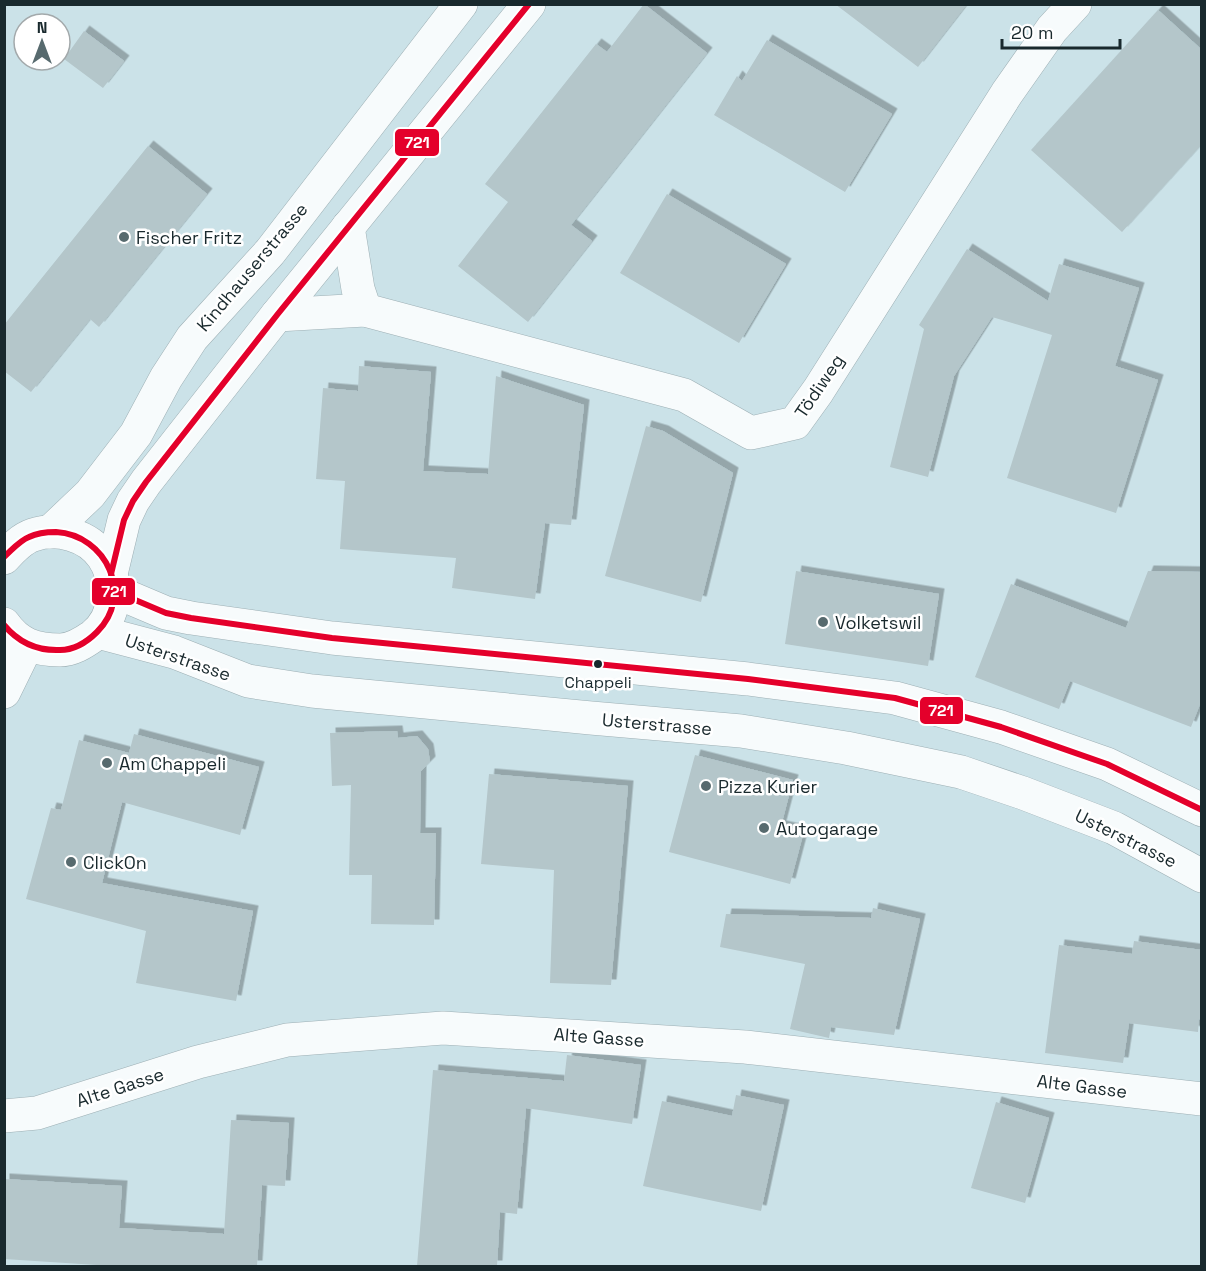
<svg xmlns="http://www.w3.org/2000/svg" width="1206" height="1271" font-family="'Space Grotesk',sans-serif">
<defs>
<filter id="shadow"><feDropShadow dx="5.5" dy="-5.5" stdDeviation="0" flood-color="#0004"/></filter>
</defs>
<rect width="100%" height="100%" fill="#cbe2e8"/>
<g fill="#b4c6ca" filter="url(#shadow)">
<path d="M644,4L707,53L571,225L592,241L528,322L458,266L508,202L485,184L596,44L607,52Z"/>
<path d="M835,4H967L918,67Z"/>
<path d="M1158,10L1202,50V144L1122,232L1031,150Z"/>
<path d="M84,31L124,61L103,88L64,59Z"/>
<path d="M767,40L892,114L845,192L714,115L737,76L742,81Z"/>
<path d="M148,146L207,194L99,327L90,319L31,392L4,371V325Z"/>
<path d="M667,194L786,264L739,343L620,273Z"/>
<path d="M967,249L1048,301L1059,264L1139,288L1115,366L1158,380L1116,513L1007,478L1052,335L992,317L954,376L928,477L890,467L924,329L919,325Z"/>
<path d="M359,366L431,372L423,471L488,474L496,376L584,405L571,525L545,523L535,599L452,588L456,558L340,549L345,481L316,479L323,388L358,391Z"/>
<path d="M646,426L663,431L733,473L701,602L605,576Z"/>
<path d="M796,571L939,594L928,666L785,644Z"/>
<path d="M1148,571L1202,572V699L1191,727L1070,681L1059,709L975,677L1011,584L1126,628Z"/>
<path d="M397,731L398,738L417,736L428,749L430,762L421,771L420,833H436L434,925L371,924L372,875H349L351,785L332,786L330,733Z"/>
<path d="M134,734L259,767L240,835L122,802L102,883L253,911L236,1001L136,983L146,931L26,899L51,808L61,810L79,740L129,753Z"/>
<path d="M695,755L793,780L781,826L804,831L790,884L669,852Z"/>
<path d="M489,774L628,786L611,985L550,983L554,870L481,864Z"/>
<path d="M873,908L920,919L894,1035L831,1027L829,1038L790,1029L805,964L720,947L726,914L871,918Z"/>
<path d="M1134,941L1202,950V1020L1199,1019L1198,1032L1129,1023L1123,1063L1045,1053L1059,945L1132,954Z"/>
<path d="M567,1055L641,1065L632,1124L526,1108L517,1214L500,1212L497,1266H417L433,1070L564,1081Z"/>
<path d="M736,1095L784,1105L761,1211L643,1186L662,1101L732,1116Z"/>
<path d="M996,1102L1049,1118L1025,1203L971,1188Z"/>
<path d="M231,1120L289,1123L285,1186L262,1185L257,1266H112L4,1259V1179L122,1186L119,1228L224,1234Z"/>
</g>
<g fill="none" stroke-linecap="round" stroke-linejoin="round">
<g stroke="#9dafb4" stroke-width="34">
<g id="street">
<path d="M348,227L358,289L365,310"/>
<path d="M277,315L365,310L684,395L751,433L795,423L818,391L1007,93L1052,29L1075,4"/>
<path d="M4,692L27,645"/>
<path d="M4,1116L37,1113L198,1062L287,1040L443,1028L745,1047L1202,1099"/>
</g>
</g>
<g stroke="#9dafb4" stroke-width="34">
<g id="secondary">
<path d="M50,532L90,494L136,434L166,378L192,338L270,252L461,4"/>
<path d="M4,558C12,549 21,539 33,535C57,527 88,535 103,557C119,581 117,617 93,636C83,643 72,650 60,650C35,650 18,644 4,624"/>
<path d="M111,574L124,520L133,501L146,482L277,315L529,4"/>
<path d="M114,591L166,613L191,618L332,638L748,679L895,698L1001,727L1107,764L1202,810"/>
<path d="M98,632L174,652L248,681L312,691L591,718L741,731L846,748L961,772L1023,793L1114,828L1202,876"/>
</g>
</g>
<use href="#street" stroke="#f7fbfc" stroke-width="33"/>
<use href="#secondary" stroke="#f7fbfc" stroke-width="33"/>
<g stroke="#fff" stroke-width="10">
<g id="bus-1">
<path d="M4,557C12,550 19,541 29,537C37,533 47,532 56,532C107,535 134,596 97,632C87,642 74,650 60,650C37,651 19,643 4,625"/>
<path d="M111,574L124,520L133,501L146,482L277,315L529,4"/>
<path d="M114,591L166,613L191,618L332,638L748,679L895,698L1001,727L1107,764L1202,810"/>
</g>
</g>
<use href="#bus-1" stroke="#e4002b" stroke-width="6"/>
</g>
<g fill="#576a6e" stroke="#fff" stroke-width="2">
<circle cx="124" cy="237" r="6"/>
<circle cx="823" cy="622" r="6"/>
<circle cx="107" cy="763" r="6"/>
<circle cx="706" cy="786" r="6"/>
<circle cx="764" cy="828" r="6"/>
<circle cx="71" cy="862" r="6"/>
</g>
<circle fill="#19292d" stroke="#fff" stroke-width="2" cx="598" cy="664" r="5"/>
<g text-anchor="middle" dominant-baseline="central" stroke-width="5" stroke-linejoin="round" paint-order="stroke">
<g font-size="16" fill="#19292d" stroke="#fff">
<text x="598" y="682">Chappeli</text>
</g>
<g font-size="18" fill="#19292d" stroke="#fff" text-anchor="start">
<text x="136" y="237">Fischer Fritz</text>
<text x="835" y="622">Volketswil</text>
<text x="119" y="763">Am Chappeli</text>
<text x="718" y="786">Pizza Kurier</text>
<text x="776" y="828">Autogarage</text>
<text x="83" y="862">ClickOn</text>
</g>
<g font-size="18" fill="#19292d" stroke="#fff">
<text transform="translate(252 267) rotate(-50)">Kindhauserstrasse</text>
<text transform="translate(819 386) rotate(-56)">Tödiweg</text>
<text transform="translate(178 657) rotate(19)">Usterstrasse</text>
<text transform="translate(657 724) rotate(5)">Usterstrasse</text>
<text transform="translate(1126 838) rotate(26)">Usterstrasse</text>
<text transform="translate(599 1037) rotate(4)">Alte Gasse</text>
<text transform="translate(1082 1086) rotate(7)">Alte Gasse</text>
<text transform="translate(120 1087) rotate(-18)">Alte Gasse</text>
</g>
</g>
<g stroke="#fff" stroke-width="2">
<rect x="394" y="128" width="46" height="29" rx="6" fill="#e4002b"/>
<rect x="91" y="577" width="45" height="29" rx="6" fill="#e4002b"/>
<rect x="919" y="696" width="45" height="29" rx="6" fill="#e4002b"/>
</g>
<g font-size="16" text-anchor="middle" font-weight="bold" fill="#fff">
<text x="417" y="148">721</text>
<text x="114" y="597">721</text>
<text x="941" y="716">721</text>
</g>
<rect width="1206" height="1271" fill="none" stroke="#19292d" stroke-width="12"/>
<g transform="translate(42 42)"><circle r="28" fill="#ffffff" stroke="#a3a9ab" stroke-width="1.5"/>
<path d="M0-4.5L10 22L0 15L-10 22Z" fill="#576a6e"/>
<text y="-9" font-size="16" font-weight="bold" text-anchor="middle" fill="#19292d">N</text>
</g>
<path d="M1002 39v9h118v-9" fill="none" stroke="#19292d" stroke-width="3"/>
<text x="1011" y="39" font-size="18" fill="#19292d" stroke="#ffffff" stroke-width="4.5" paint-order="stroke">20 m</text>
</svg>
